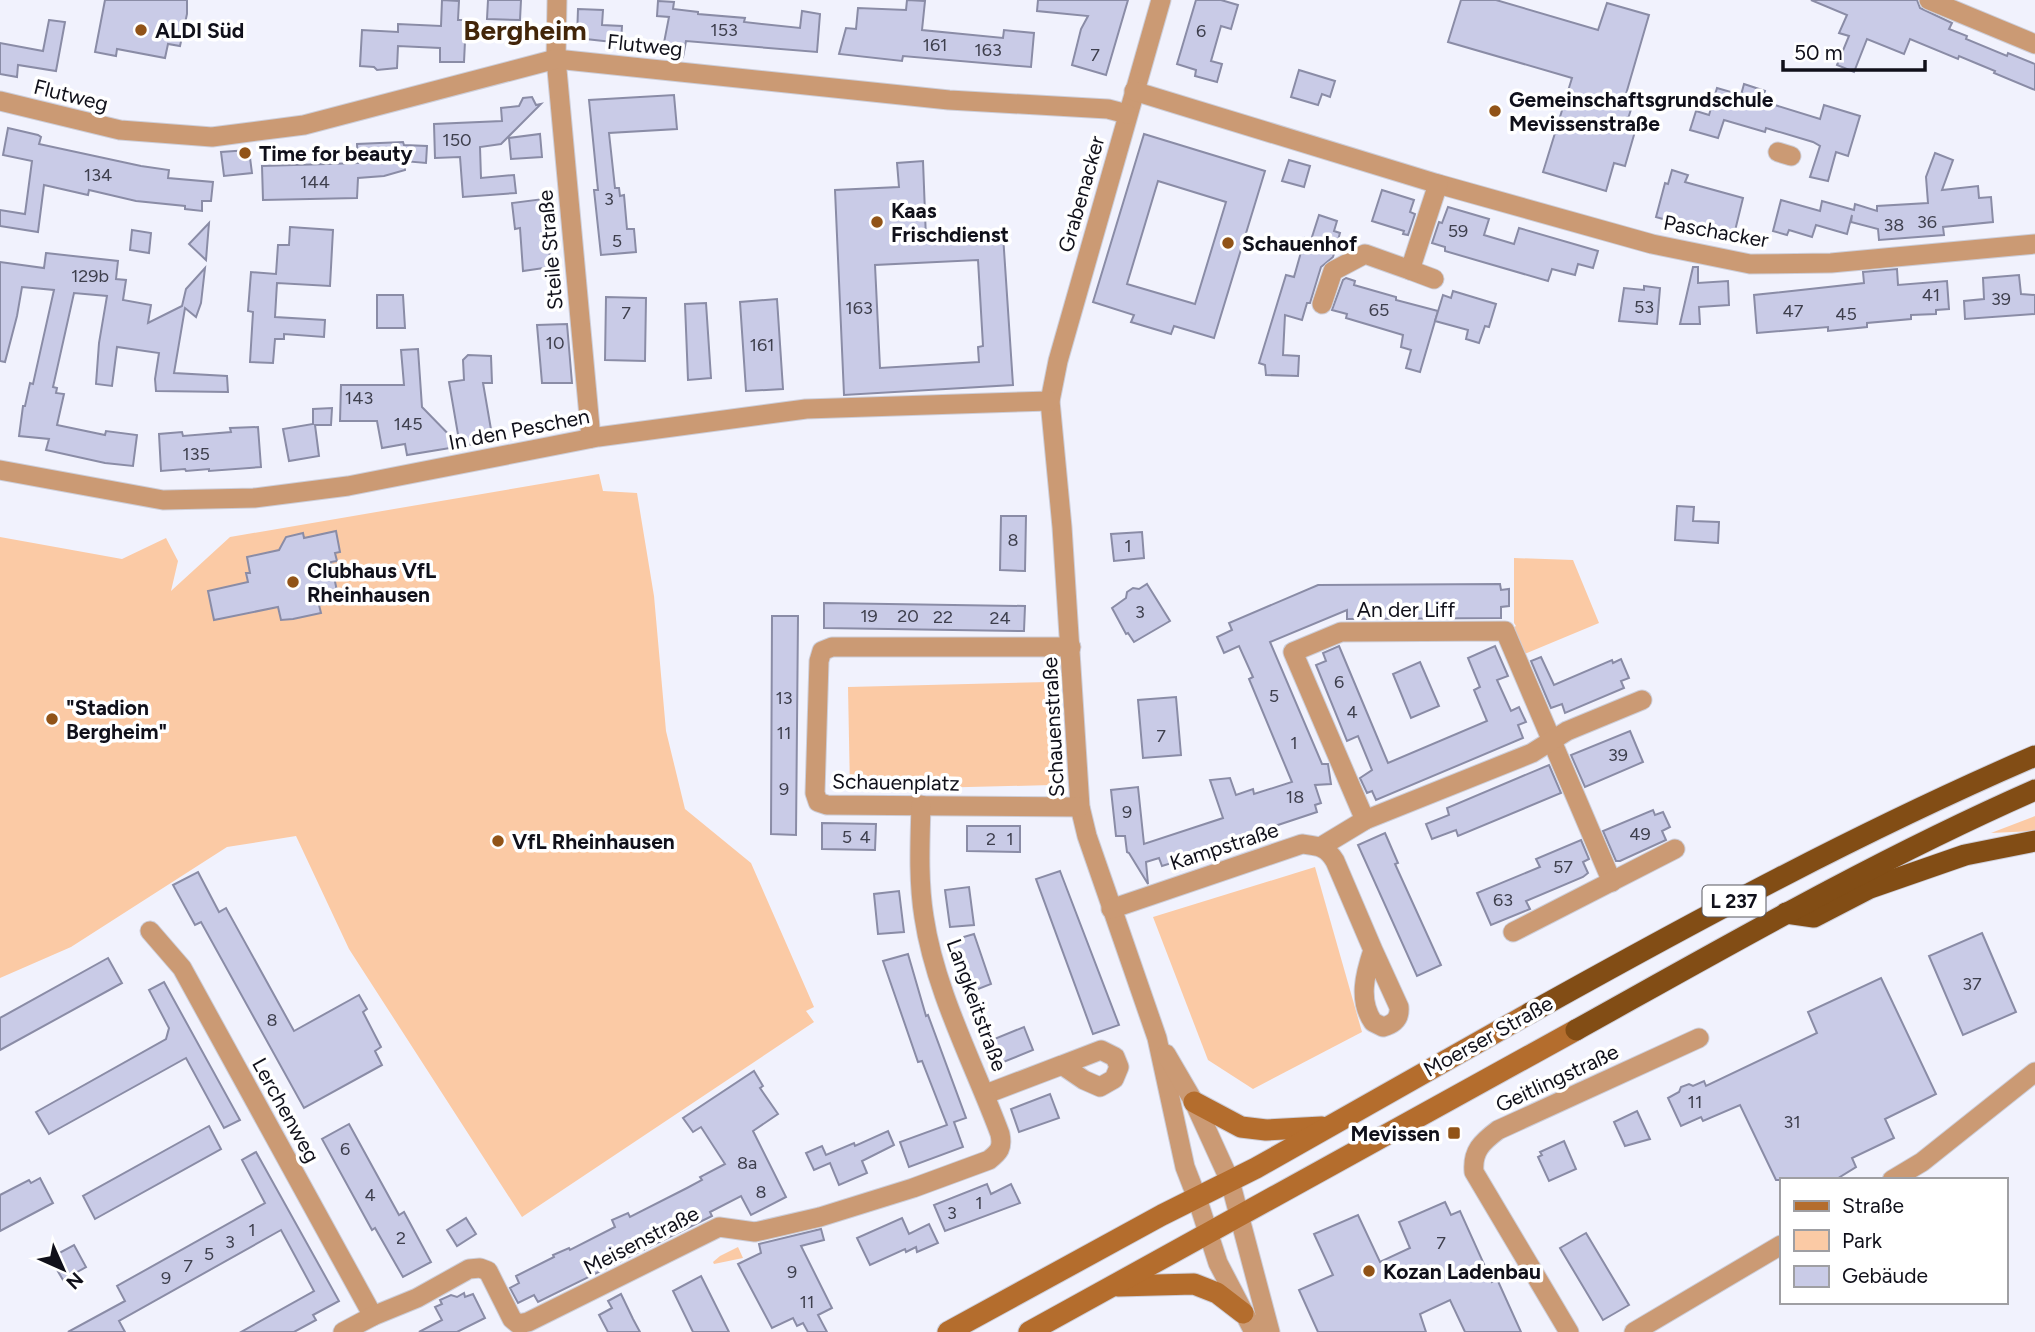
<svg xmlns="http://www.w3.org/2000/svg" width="2035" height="1332" font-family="Figtree,sans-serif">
<rect width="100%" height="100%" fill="#f1f2fd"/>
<g fill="#fbcaa5">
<path d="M599,474L603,491L637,493L654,596L666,731L685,809L751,863L814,1007L806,1011L814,1022L522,1217L349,949L296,836L227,847L71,947L0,978V537L122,559L166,538L178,561L171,591L230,537Z"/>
<path d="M1514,558L1573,560L1599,623L1522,655L1511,629L1516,626L1514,623Z"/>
<path d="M1049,682L1052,785L850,790L848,687Z"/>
<path d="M2035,816V831L1991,833Z"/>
<path d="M1315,867L1362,1032L1253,1089L1208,1060L1153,917Z"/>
<path d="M738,1247L743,1258L714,1264L713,1262L720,1256Z"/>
</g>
<g fill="#c9cbe7" stroke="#8a8ca6" stroke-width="2" fill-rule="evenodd">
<path d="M105,0H187V14L180,46L168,44L165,58L117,49L116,56L95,52Z"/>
<path d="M442,0L459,1L458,20H466L464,62H440V48L398,46L397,68L377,70L374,67L360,66L362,30L398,32V24L441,26Z"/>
<path d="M488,0H521L520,20L487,19Z"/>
<path d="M907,0L925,1L922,30L1003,38L1004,30L1034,33L1031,67L903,56L902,61L839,54L846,28L856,29L858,8L906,10Z"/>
<path d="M1038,0H1128L1106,75L1072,65L1081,29L1088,16L1037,11Z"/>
<path d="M1196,0H1221L1238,5L1231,29L1221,26L1211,61L1222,64L1217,82L1195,76L1196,70L1177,64Z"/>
<path d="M1461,0H1496L1598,30L1607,3L1649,15L1626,94L1635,97L1626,125L1636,128L1625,166L1614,163L1606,191L1543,172L1572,78L1448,42Z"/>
<path d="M1811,0H1917L1920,8L1952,23L1949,29L1967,36L1966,39L2007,56L2008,53L2035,64V90L1994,73L1995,71L1978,64L1959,56L1958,59L1910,39L1904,54L1867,39L1854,72L1837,65L1849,36L1839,33L1847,15Z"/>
<path d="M658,1L674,2L673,9L698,12V14L745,18L744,22L800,28L802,11L820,14L817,52L686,41L683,57L662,53L669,17L657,16Z"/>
<path d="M578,9L603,10L602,25L622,26L621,43L577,38Z"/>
<path d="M49,20L65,22L56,71L18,65L17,77L0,74V43L43,51Z"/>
<path d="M1299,70L1335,81L1330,97L1322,94L1318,105L1291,97Z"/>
<path d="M1744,84L1765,91L1762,101L1820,119L1824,105L1860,116L1848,156L1836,152L1828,181L1810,177L1820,146L1813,142L1766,128L1765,132L1724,120L1718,138L1690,130L1696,111L1709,115L1717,88L1741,95Z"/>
<path d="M674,95L677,129L609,133L615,188H619L620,196L624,195L627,229H634L636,252L601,255L594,190H598L589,100Z"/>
<path d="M532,97L536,105L541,104L501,144L480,147L481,178L514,175L516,193L463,197L460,157L435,158L434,124L502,121L501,108L519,106L523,98Z"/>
<path d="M8,128L38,135L41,137L39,144L141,166L169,170L168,178L213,182L211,201H202V211L185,209V206L136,201L89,190L88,195L44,185L38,232L0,226V210L25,214L32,161L3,155Z"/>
<path d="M540,134L542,157L511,159L509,138Z"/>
<path d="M1144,134L1265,171L1214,338L1174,326L1171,334L1131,322L1134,315L1093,302ZM1158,181L1226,202L1195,304L1127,284Z"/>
<path d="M403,142L404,145L427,146L426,163L404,161L405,170L384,176L358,178L357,198L263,200L262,166L358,163L357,144Z"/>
<path d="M249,150L252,173L224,176L221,152Z"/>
<path d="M1935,153L1953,160L1942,190L1978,186L1979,198L1991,197L1993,222L1943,227L1944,235L1879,240L1878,229L1851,222L1852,215L1847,234L1816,225L1812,237L1789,230L1787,235L1773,231L1781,200L1820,211L1822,201L1854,210L1855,204L1877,211V206L1928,203L1926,177Z"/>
<path d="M1289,160L1310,166L1304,187L1282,181Z"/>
<path d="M923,161L926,239L1003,235L1013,385L844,395L835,190L899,187L897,163ZM978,260L983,346L978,347L979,362L880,368L875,265Z"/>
<path d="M1672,170L1688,175L1685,182L1743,198L1733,239L1656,217L1665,183L1668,184Z"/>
<path d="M1382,190L1414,200L1410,212L1415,214L1408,235L1403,234L1404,231L1372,221Z"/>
<path d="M543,199L551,267L523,271L520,228L515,229L512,203Z"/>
<path d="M1448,207L1489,219L1484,235L1514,244L1519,228L1598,251L1593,268L1578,264L1575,275L1552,269L1548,281L1445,251V247L1432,243L1439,222L1442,223Z"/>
<path d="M1319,215L1337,221L1334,231L1340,233L1333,257L1321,267L1310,303H1307L1302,320L1285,315L1283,355L1299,356L1298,376L1266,375L1265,365L1259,363L1286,275L1294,277L1305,238L1311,240Z"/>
<path d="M209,223L206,260L189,244Z"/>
<path d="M290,227L333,230L330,286L277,283L275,317L325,320L324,337L284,334V339H275L273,363L250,362L253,312L248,311L251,272L276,274L278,245H289Z"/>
<path d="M132,230L151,233L149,253L130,250Z"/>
<path d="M46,253L118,261L116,279L126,280L123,300L151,305L148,323L182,306L186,289L205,268L201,303L196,317L185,308L174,373L227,376L228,392L156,391L155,379L159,353L117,347L112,386L96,384L99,343L107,296L74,293L53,387L57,388L56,393L64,394L57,425L105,435L106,431L137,435L133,466L105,463L46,450L49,439L19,436L23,406H25L30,383L33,384L54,290L22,287L17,316L5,362L0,361V262L44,268Z"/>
<path d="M1693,267H1698V283L1728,281L1729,305L1699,307L1700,324H1680Z"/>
<path d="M1897,269L1898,285L1947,281L1949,309L1936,310V314L1911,315V319L1867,323V327L1828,331V327L1757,333L1754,295L1864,283L1863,272Z"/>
<path d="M2019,275L2021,294L2035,295V314L1965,319L1964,301L1984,299L1983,278Z"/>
<path d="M1346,278L1355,281L1354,285L1396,297V300L1438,311L1420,372L1406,368L1411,350L1401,347L1403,335L1346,318L1347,314L1332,310L1343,280Z"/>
<path d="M1644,286L1660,288L1657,324L1619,321L1624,288L1644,290Z"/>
<path d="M1453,291L1496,304L1489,327L1485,326L1479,343L1466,339L1468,330L1435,321L1443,295L1451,298Z"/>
<path d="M377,295H403L405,328H377Z"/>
<path d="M606,297L646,298L645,361L605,360Z"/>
<path d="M777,299L783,389L746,391L740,302Z"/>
<path d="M706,303L711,378L688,380L685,304Z"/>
<path d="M567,324L572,383H542L537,325Z"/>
<path d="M418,349L422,407L460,446L449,382L464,380L463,360L468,355L491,356L492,383H483L493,441L407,455L405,444L382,448L377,421H340L341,385H404L401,350Z"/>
<path d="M332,408L331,425H315L319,456L289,461L283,429L313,424V409Z"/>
<path d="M258,427L261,467L209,471V469L186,471L185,469L161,471L159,434L182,432L183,436L231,432L230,428Z"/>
<path d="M1677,506L1694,507L1693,521L1719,522L1718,543L1675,540Z"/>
<path d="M1001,516H1026L1025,571L1000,570Z"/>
<path d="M336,531L340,552L335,553L337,561L331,562L339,601L319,605L321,613L293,619L281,620L278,607L214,620L208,591L248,582L246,573H250L247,557L279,550L286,537L303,533L304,538Z"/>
<path d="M1142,532L1144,558L1114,561L1111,534Z"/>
<path d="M1147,584L1170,621L1134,642L1128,633L1126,634L1112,608L1126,598L1127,592L1133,588L1139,589Z"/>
<path d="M1500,584L1501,590L1509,589V606L1501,607V618L1347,619V610L1270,642L1322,764H1328L1331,784L1315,785L1321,803L1315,805L1317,812L1209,848L1210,851L1162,866L1159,858L1146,862L1148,884L1129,853L1127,852L1125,836H1116L1111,790L1138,787L1144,844L1223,818L1210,780L1230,778L1236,795L1253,789L1254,794L1292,782L1249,679L1253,677L1239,646L1224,653L1217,637L1232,630L1229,623L1318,585Z"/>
<path d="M824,603L1025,606L1024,631L824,628Z"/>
<path d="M772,616H798L796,835L771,834Z"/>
<path d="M1339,646L1388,763L1487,721L1474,690L1480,687L1468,658L1495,646L1508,676L1497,680L1511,711L1519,707L1526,722L1518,725L1523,738L1376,800L1372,791L1367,793L1360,778L1372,770L1358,736L1347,741L1316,665L1326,661L1323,653Z"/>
<path d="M1541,657L1554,685L1612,660L1613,663L1621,659L1629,678L1621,681L1624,688L1565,713L1562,704L1551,708L1531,661Z"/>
<path d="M1420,662L1439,706L1411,718L1393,674Z"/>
<path d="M1176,697L1181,755L1143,758L1138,700Z"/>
<path d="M1630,731L1643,762L1585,787L1571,755Z"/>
<path d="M1549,765L1561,793L1458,836L1456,830L1432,839L1426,824L1449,815L1447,808Z"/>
<path d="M1653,810L1655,815L1663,812L1670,827L1662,831L1666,840L1620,861H1616L1603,831Z"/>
<path d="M822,823L876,824L875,850L822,849Z"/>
<path d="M967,826H1020V852L967,851Z"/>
<path d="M1385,833L1398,863L1395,864L1441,965L1417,976L1358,845Z"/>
<path d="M1581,840L1589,859L1583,862L1588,873L1583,877L1526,901L1530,909L1491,925L1477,893L1540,867L1536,859Z"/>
<path d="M1060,871L1119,1025L1093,1034L1036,879Z"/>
<path d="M198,872L219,912L226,908L294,1031L359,995L367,1009L363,1012L381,1047L375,1051L382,1065L304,1108L201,922L195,925L173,885Z"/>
<path d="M969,887L974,925L950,927L945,890Z"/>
<path d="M899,891L904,932L878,934L874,894Z"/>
<path d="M1982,933L2016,1012L1963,1035L1929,956Z"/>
<path d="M974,934L991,984L968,993L950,941Z"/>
<path d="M908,954L926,1016L928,1015L966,1118L954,1122L963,1147L909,1167L900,1142L947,1125L922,1061L918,1062L883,961Z"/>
<path d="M108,958L122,983L0,1050V1018Z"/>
<path d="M1881,978L1936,1094L1885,1119L1894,1138L1852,1158L1856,1167L1835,1180H1776L1740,1105L1703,1121L1701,1117L1681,1126L1668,1098L1679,1092L1681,1087L1689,1084L1693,1086L1704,1081L1706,1086L1817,1033L1808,1012Z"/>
<path d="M164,982L240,1120L224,1128L186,1058L49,1134L36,1112L166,1039L169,1028L149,990Z"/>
<path d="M1024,1027L1033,1050L996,1065L987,1042Z"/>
<path d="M754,1071L763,1086L760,1088L778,1114L753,1131L786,1197L751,1215L741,1196L710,1212L712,1216L538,1302L534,1295L518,1303L510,1288L519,1283L516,1276L554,1257L553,1255L569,1248L570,1250L615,1227L612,1220L628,1213L630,1217L687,1188L702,1180L700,1177L725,1164L701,1127L693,1132L683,1118Z"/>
<path d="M1050,1094L1059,1118L1019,1132L1011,1109Z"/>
<path d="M1637,1111L1650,1139L1625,1146L1614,1122Z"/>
<path d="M349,1124L399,1215L404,1212L431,1262L403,1277L375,1228L372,1230L322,1139Z"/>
<path d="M209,1126L221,1149L95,1219L83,1196Z"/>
<path d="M888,1131L894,1145L862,1161L867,1173L839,1185L830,1163L814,1170L806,1153L822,1146L826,1155L854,1143L855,1146Z"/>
<path d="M1564,1141L1576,1169L1549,1181L1538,1157L1542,1155L1540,1152Z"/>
<path d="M256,1152L339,1301L313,1315L316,1320L294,1332H241L314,1291L281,1230L119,1321L125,1332H68L125,1301L117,1286L265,1203L242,1160Z"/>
<path d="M40,1178L53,1203L0,1231V1195L29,1180L31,1183Z"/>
<path d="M987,1184L991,1194L1011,1184L1020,1203L945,1231L934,1205Z"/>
<path d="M1445,1202L1451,1215L1460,1211L1492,1282L1497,1279L1521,1332H1465L1450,1300L1420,1314L1426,1332H1318L1299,1290L1333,1275L1314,1234L1358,1215L1380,1262L1410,1248L1399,1222Z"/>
<path d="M466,1218L476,1234L457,1246L447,1230Z"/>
<path d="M902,1218L909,1234L929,1224L938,1243L917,1252L916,1247L906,1252L905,1249L870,1265L857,1238Z"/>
<path d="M821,1229L824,1240L801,1246L832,1308L818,1315L827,1332H808L803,1323L797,1326L793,1318L772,1328L738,1264L761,1253L759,1244Z"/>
<path d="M1586,1233L1629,1305L1603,1320L1560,1248Z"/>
<path d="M74,1245L86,1267L63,1280L50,1258Z"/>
<path d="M701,1276L729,1332H693L673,1291Z"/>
<path d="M464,1293L465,1297L473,1294L485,1318L457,1332H419L442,1320L435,1307L442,1304L440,1300L451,1295L457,1297Z"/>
<path d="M621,1294L633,1319L640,1332H608L599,1315L612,1308L608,1301Z"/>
</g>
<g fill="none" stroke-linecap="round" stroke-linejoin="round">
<g stroke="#cdced9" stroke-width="21">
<g id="minor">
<path d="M557,0L556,59L591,438"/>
<path d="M1161,0L1058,361L1050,401L1062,527L1080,807L1087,836L1157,1038L1185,1167L1197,1198L1218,1263L1254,1332"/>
<path d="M1929,0L2035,44"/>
<path d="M1134,91L1438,184L1652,244L1750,264L1831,263L2035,244"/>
<path d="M0,101L120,130L212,137L304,125L556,59L949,100L1108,109L1127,114"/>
<path d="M1778,152L1791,156"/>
<path d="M1410,270L1434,279"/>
<path d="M1322,304L1333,271L1365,254L1410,270L1438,184"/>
<path d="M0,470L163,500L254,498L348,486L598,437L806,409L1050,401"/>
<path d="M1071,647H832L822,651L819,661L815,793L818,802L827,805L1080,807"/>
<path d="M1365,820L1293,652L1341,632L1505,631L1612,882"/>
<path d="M1322,846L1365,820L1532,753L1567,731L1642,700"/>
<path d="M1111,909L1302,844C1318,846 1326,846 1335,861L1373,950C1365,974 1358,1000 1373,1022L1383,1027C1394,1024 1400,1019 1399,1007L1373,950"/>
<path d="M150,931L182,968L373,1316"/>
<path d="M1513,932L1675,849"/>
<path d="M1166,1054L1194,1102L1230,1181L1270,1332"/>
<path d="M986,1094L1062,1065L1084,1080L1100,1087L1114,1079L1119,1067L1115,1057L1101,1050L1062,1065"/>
<path d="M1892,1180L1922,1162L2035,1072"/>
<path d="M343,1332L373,1316L417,1298L469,1269L480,1268L488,1271L512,1319L518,1324L528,1322L719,1227L755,1232L820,1217L913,1188L989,1160C999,1152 1003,1148 1000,1134C974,1064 935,991 924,917C918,880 920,842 921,805"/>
<path d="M1569,1332L1474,1172C1472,1151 1482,1142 1498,1130L1699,1038"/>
<path d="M1634,1332L1781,1245"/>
</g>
</g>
<g stroke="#cdced9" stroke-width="23">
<g id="secondary">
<path d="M1194,1102L1241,1127L1266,1130L1322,1127"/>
<path d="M1118,1286L1194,1284L1217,1293L1243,1313"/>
<path d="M948,1332L1162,1215L1256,1168L1530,1013"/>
<path d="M1029,1332L1576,1030"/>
</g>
</g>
<g stroke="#cdced9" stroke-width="23">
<g id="trunk">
<path d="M1786,913L1814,917L1870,888L1965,855L2035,841"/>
<path d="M1530,1013C1695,921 1861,831 2035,756"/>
<path d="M1576,1030C1727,946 1876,860 2035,790"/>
</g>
</g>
<use href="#minor" stroke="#cb9a74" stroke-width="19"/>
<use href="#secondary" stroke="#b46d2d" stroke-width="21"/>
<use href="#trunk" stroke="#824d15" stroke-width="21"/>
</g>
<g fill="#915317" stroke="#fff" stroke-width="2.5">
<circle cx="141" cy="30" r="7"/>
<circle cx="1495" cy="111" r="7"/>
<circle cx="245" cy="153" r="7"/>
<circle cx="877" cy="222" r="7"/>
<circle cx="1228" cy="243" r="7"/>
<circle cx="293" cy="582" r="7"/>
<circle cx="52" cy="719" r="7"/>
<circle cx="498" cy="841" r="7"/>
<rect x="1447" y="1126" width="14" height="14" rx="3.5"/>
<circle cx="1369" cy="1271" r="7"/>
</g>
<g text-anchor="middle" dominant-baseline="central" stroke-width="7" stroke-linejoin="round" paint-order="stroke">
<g font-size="18" fill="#3e3f4d">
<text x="724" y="30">153</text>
<text x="1201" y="31">6</text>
<text x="935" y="45">161</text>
<text x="988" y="50">163</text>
<text x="1095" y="55">7</text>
<text x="457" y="140">150</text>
<text x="98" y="175">134</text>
<text x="315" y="182">144</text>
<text x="609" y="199">3</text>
<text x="1927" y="222">36</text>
<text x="1894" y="225">38</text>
<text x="1458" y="231">59</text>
<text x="617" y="241">5</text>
<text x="90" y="276">129b</text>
<text x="1931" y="295">41</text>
<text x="2001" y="299">39</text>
<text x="1644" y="307">53</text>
<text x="859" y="308">163</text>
<text x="1379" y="310">65</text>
<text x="1793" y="311">47</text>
<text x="626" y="313">7</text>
<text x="1846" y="314">45</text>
<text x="555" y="343">10</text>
<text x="762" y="345">161</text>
<text x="359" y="398">143</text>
<text x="408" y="424">145</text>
<text x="196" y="454">135</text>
<text x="1013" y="540">8</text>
<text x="1128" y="546">1</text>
<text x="1140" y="612">3</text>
<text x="869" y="616">19</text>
<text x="908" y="616">20</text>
<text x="943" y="617">22</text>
<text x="1000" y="618">24</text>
<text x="1339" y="682">6</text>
<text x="1274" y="696">5</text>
<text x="784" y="698">13</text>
<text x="1352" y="712">4</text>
<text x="784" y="733">11</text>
<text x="1161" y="736">7</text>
<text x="1294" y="743">1</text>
<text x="1618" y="755">39</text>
<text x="784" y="789">9</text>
<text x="1295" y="797">18</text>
<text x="1127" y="812">9</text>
<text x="1640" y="834">49</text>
<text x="847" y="837">5</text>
<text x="865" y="837">4</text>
<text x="991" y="839">2</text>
<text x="1010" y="839">1</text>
<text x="1563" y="867">57</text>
<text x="1503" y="900">63</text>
<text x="1972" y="984">37</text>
<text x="272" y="1020">8</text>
<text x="1695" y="1102">11</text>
<text x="1792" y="1122">31</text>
<text x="345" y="1149">6</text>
<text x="747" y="1163">8a</text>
<text x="761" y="1192">8</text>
<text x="370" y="1195">4</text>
<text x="979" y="1203">1</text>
<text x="952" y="1213">3</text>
<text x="252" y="1230">1</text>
<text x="401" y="1238">2</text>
<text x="230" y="1242">3</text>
<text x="1441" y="1243">7</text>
<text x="209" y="1254">5</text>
<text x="188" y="1266">7</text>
<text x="792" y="1272">9</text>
<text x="166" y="1278">9</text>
<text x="807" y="1302">11</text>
</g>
<rect fill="#fff" stroke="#58585f" stroke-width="2" x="1702.5" y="885.5" width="63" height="31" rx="5"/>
<g font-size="19" font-weight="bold" fill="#10101a">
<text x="1734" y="901">L 237</text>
</g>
<g font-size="21" font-weight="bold" fill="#10101a" stroke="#fff" text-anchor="start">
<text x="155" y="30">ALDI Süd</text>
<text x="1509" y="99">Gemeinschaftsgrundschule<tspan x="1509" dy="24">Mevissenstraße</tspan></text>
<text x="259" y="153">Time for beauty</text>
<text x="891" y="210">Kaas<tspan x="891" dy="24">Frischdienst</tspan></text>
<text x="1242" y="243">Schauenhof</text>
<text x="307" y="570">Clubhaus VfL<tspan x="307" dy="24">Rheinhausen</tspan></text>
<text x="66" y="707">"Stadion<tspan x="66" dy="24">Bergheim"</tspan></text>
<text x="512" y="841">VfL Rheinhausen</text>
<text x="1440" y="1133" text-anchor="end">Mevissen</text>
<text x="1383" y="1271">Kozan Ladenbau</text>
</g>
<g font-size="21" fill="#10101a" stroke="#fff">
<text transform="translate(645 45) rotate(6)">Flutweg</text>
<text transform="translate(71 95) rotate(14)">Flutweg</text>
<text transform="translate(1081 194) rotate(-74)">Grabenacker</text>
<text transform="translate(1716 231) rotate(10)">Paschacker</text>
<text transform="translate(550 250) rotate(-95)">Steile Straße</text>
<text transform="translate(519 429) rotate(-11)">In den Peschen</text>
<text x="1406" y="609">An der Liff</text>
<text transform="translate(1053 727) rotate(-93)">Schauenstraße</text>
<text transform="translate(896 782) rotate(1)">Schauenplatz</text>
<text transform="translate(1224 846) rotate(-18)">Kampstraße</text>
<text transform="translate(977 1005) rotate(70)">Langkeitstraße</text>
<text transform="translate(1488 1036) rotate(-29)">Moerser Straße</text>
<text transform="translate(1557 1078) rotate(-25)">Geitlingstraße</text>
<text transform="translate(286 1110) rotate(61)">Lerchenweg</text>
<text transform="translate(641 1240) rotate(-27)">Meisenstraße</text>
</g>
<g font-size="28" font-weight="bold" fill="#422509" stroke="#fff">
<text x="525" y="30">Bergheim</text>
</g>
</g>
<rect x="1780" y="1178" width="228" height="126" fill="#ffffff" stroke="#9f9fa3" stroke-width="2"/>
<rect x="1794" y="1201" width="35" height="10" fill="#b46d2d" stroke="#9f9fa3" stroke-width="2"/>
<text x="1842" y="1213" font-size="21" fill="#10101a">Straße</text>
<rect x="1794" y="1230" width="35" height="21" fill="#fbcaa5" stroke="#9f9fa3" stroke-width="2"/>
<text x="1842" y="1248" font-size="21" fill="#10101a">Park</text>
<rect x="1794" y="1266" width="35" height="21" fill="#c9cbe7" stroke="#9f9fa3" stroke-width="2"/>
<text x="1842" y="1283" font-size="21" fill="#10101a">Gebäude</text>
<g transform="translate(63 1269) rotate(135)" stroke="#ffffff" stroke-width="5" paint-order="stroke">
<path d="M0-5L12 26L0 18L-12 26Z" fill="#10101a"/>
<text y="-10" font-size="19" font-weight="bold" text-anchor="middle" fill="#10101a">N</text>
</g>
<path d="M1783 60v10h142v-10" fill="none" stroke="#10101a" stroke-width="3.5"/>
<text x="1794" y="60" font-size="21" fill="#10101a" stroke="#ffffff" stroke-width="5" paint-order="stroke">50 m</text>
</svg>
